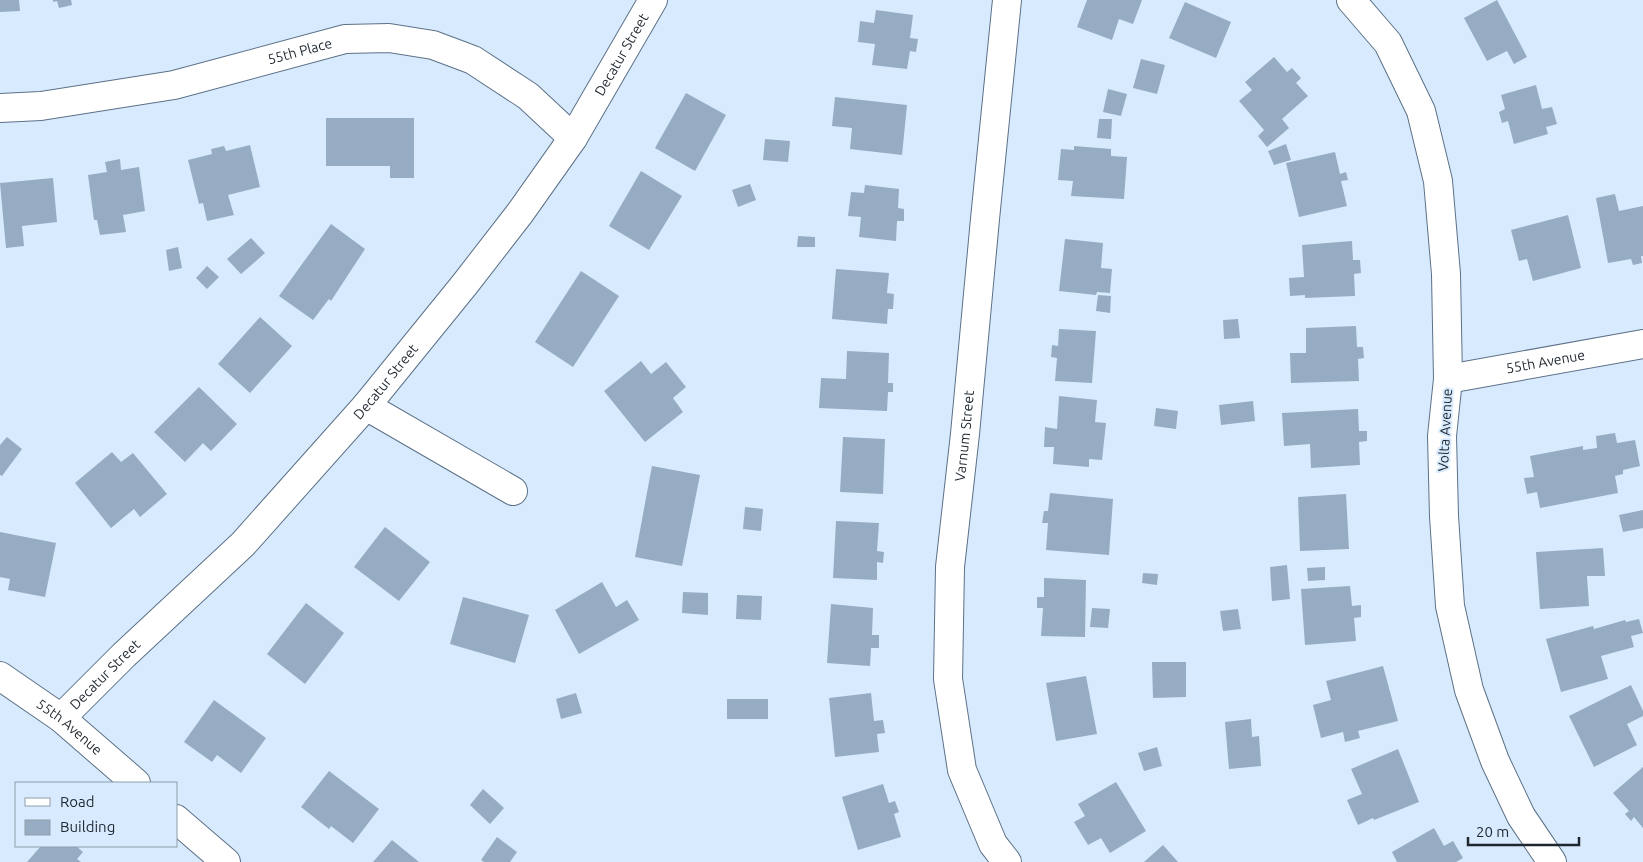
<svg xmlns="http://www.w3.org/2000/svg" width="1643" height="862" font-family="Ubuntu,sans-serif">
<rect width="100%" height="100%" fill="#d8ebfe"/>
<g fill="#96acc3">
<path d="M0,0H19L20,11L0,12Z"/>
<path d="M53,0H71L72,5L59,8L57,1L53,2Z"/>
<path d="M1087,0H1142L1133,24L1119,19L1112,40L1077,27Z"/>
<path d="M1497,0L1527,57L1514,64L1507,51L1487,61L1464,18Z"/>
<path d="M1185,2L1231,22L1216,58L1169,38Z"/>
<path d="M876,10L913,15L910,38L918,39L916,52L910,51L907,69L872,65L875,44L858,42L860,21L874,23Z"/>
<path d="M1274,57L1287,72L1292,68L1301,78L1296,83L1308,96L1282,119L1289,128L1267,147L1258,136L1264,130L1239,101L1252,90L1245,82Z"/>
<path d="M1141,59L1165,65L1157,94L1133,88Z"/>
<path d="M1536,85L1542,109L1552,107L1557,124L1546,127L1548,134L1514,144L1508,121L1502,123L1499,112L1505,109L1501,95Z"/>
<path d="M1108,89L1127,94L1121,116L1103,112Z"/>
<path d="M686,93L726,115L695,171L655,148Z"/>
<path d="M835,97L907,105L902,155L850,149L852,128L832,126Z"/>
<path d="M326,118H414V178H390V166H326Z"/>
<path d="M1099,119H1112L1111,139L1097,138Z"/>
<path d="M765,139L790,141L788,162L763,160Z"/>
<path d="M1286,144L1291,160L1274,165L1268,151Z"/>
<path d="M250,145L260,187L228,195L234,215L207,221L203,203L199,204L188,160L212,154L211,149L224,146L226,151Z"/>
<path d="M1074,146L1111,149V156L1127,157L1124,199L1071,196L1073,181L1058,180L1061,149L1074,150Z"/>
<path d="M1335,152L1340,174L1346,172L1348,180L1341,181L1347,206L1299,217L1286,163Z"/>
<path d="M120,159L121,170L139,167L145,211L123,215L126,232L100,235L97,220H94L88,175L107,172L105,162Z"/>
<path d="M641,171L682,196L649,250L609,226Z"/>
<path d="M53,178L57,222L22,226L24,246L6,248L0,183Z"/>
<path d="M750,184L756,200L738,207L732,190Z"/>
<path d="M865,185L899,189L898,208L904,209V221H897L896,241L859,237L861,217L848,216L851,192L864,193Z"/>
<path d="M1615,194L1619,211L1643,206V256H1641L1642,263L1633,265L1631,259L1608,263L1596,198Z"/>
<path d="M1568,215L1581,268L1533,281L1527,259L1519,261L1511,230Z"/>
<path d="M331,224L365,249L331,301L329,299L313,320L279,296Z"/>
<path d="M798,236L815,237V247H797Z"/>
<path d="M251,238L265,253L241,274L227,259Z"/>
<path d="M1065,239L1103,243L1101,268L1112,269L1110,293L1097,292L1096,295L1059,291Z"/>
<path d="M1352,241L1353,260H1360L1361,273L1354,274L1355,296L1305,298V295L1290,296L1289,278L1304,277L1302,245Z"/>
<path d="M178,247L182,268L169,271L166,250Z"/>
<path d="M207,266L219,277L207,289L196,278Z"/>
<path d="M836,269L889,273L887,293L894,294L893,309H888L887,324L832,319Z"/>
<path d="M581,271L619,296L573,367L535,342Z"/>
<path d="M1098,295L1111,296L1110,313L1096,311Z"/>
<path d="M260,317L292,346L250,393L218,364Z"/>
<path d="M1238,319L1240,338L1224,339L1223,320Z"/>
<path d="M1356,326L1357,347H1363L1364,358L1358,359L1359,381L1291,383L1290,353H1306V328Z"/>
<path d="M1059,329L1096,331L1092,383L1055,381L1057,358L1051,357L1052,345L1058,346Z"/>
<path d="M847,351L889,353L888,383H893V392H888L887,411L819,408L821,378L846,379Z"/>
<path d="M641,361L651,374L666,362L686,387L673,398L683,412L645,442L604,391Z"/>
<path d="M199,387L237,424L211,451L203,443L185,462L154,432Z"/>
<path d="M1059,396L1097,400L1095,422L1106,423L1102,460L1089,459V467L1053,464L1054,447H1044L1045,427L1057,429Z"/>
<path d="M1253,401L1255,421L1221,425L1219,405Z"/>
<path d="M1156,408L1178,411L1176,429L1154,426Z"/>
<path d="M1358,409L1359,431H1367V441L1359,442L1360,465L1311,468L1310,444L1284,446L1282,413Z"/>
<path d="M1615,433L1617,443L1635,440L1640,466L1623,470V474L1615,476L1618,493L1540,508L1537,492L1527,494L1524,478L1534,477L1530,456L1583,446V450L1597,448L1596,436Z"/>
<path d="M7,437L22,449L2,476L0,475V445Z"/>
<path d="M843,437L885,439L883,494L840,492Z"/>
<path d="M112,452L121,462L133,453L167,494L140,517L134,509L111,528L75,483Z"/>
<path d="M652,466L700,475L682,566L635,557Z"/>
<path d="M1050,493L1113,499L1109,555L1046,550L1048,523H1042L1044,511H1048Z"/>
<path d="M1346,494L1349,549L1300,551L1298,497Z"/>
<path d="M745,507L763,509L761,531L743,529Z"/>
<path d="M1643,510V528L1623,532L1619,515Z"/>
<path d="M836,521L879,523L877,551L884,552L883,563L877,562V580L833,578Z"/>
<path d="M385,527L430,562L399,601L354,567Z"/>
<path d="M0,532L56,543L45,597L8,590L10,579L0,577Z"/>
<path d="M1603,548L1605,576H1587L1589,606L1540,609L1536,552Z"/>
<path d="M1287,565L1290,599L1272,601L1270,567Z"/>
<path d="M1325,567V580L1308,581L1307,568Z"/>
<path d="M1143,573L1158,574L1157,585L1142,583Z"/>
<path d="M1044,578L1086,580L1085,637L1041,636L1043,608H1037V597H1044Z"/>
<path d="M602,582L616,607L627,600L639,620L579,654L555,610Z"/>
<path d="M1350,586L1352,606L1361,605V617L1354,618L1356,641L1305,645L1301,589Z"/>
<path d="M683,592L708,593V615L682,613Z"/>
<path d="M737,595L762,596L761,620L736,619Z"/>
<path d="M463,597L529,615L515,663L450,644Z"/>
<path d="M306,603L344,633L305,684L267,654Z"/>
<path d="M831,604L873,608L872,635H879V648H871L870,666L827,663Z"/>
<path d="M1092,608L1110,609L1108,628L1090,627Z"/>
<path d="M1238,609L1241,629L1223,631L1220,611Z"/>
<path d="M1639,619L1643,633L1631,636L1634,647L1601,656L1608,679L1561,692L1546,639L1593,626L1594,629L1625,620L1626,622Z"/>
<path d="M1152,662H1186V697L1153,698Z"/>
<path d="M1383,666L1398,721L1358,731L1360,738L1345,742L1343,732L1321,738L1313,705L1331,700L1326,681Z"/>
<path d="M1086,676L1097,734L1056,741L1046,683Z"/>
<path d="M1631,685L1643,711V716L1627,724L1637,745L1594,767L1569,716Z"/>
<path d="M576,693L582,713L561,719L556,699Z"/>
<path d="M871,693L874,721L883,720L885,733L877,734L879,752L835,757L829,698Z"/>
<rect x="727" y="699" width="41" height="20"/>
<path d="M214,700L266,738L241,773L217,755L212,762L184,742Z"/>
<path d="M1251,719L1252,737L1259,736L1261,766L1229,769L1225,722Z"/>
<path d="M1157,747L1162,766L1144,771L1138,753Z"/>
<path d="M1398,749L1419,802L1374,820L1373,818L1358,825L1347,800L1362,794L1351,769Z"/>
<path d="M1643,767V828L1634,817L1631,821L1625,814L1629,811L1613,793Z"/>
<path d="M329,771L379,809L353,843L331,826L329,829L301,807Z"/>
<path d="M1116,782L1146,831L1110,853L1101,838L1088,845L1074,822L1085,816L1078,804Z"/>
<path d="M883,784L889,803L895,801L899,812L894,814L901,837L858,850L842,797Z"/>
<path d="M483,789L504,808L490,824L470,805Z"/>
<path d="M1434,828L1444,846L1453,841L1463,858L1456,862H1397L1392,852Z"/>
<path d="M497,837L517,852L510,862H484L481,860Z"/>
<path d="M392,840L419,862H373Z"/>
<path d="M1163,845L1178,862H1144Z"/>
<path d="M41,846H76L83,852L77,859L81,862H27Z"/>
</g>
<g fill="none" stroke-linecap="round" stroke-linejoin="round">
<g stroke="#5c7187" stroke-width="30">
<g id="minor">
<path d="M1351,0L1388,43L1421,111L1438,181L1446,274L1448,379L1442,436L1444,516L1450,606L1469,690L1495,761L1521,816L1552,862"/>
<path id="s1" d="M0,108L41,106L174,85L345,39L389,38L433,45L473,60L528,96L573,138"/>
<path id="s2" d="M1448,379L1643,344"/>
<path d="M366,406L513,491"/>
<path id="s3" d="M0,676L61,718L136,783"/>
<path id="s4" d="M61,718L124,655L243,544L366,406L465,284L520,213L573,138L653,0"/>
<path d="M176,819L226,862"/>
<path id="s5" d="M1007,862L993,844L962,770L948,679L950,567L965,434L985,219L1007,0"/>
</g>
</g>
<use href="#minor" stroke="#fff" stroke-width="28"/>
</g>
<g text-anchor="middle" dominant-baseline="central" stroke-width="4" stroke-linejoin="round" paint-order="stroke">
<g font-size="14" fill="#1e2730" stroke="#d8ebfe">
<text stroke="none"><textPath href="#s1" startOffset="306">55th Place</textPath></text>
<text stroke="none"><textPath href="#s4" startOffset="872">Decatur Street</textPath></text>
<text stroke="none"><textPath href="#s2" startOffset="99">55th Avenue</textPath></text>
<text stroke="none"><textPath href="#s4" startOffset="468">Decatur Street</textPath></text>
<text transform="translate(1445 430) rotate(-87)">Volta Avenue</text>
<text stroke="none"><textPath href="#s5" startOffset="439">Varnum Street</textPath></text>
<text stroke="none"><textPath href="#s4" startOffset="62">Decatur Street</textPath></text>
<text stroke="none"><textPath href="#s3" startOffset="86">55th Avenue</textPath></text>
</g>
</g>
<rect x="15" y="782" width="162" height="65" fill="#d8ebfe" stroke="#8e9dac"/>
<rect x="25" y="798" width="25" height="8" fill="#ffffff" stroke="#8e9dac"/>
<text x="60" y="807" font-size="15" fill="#1e2730">Road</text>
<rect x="25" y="820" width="25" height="15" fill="#96acc3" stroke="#8e9dac"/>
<text x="60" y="832" font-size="15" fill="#1e2730">Building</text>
<path d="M1468 837v8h111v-8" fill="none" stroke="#1e2730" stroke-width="2.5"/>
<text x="1476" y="837" font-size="15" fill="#1e2730" stroke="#d8ebfe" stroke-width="4" paint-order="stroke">20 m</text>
</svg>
